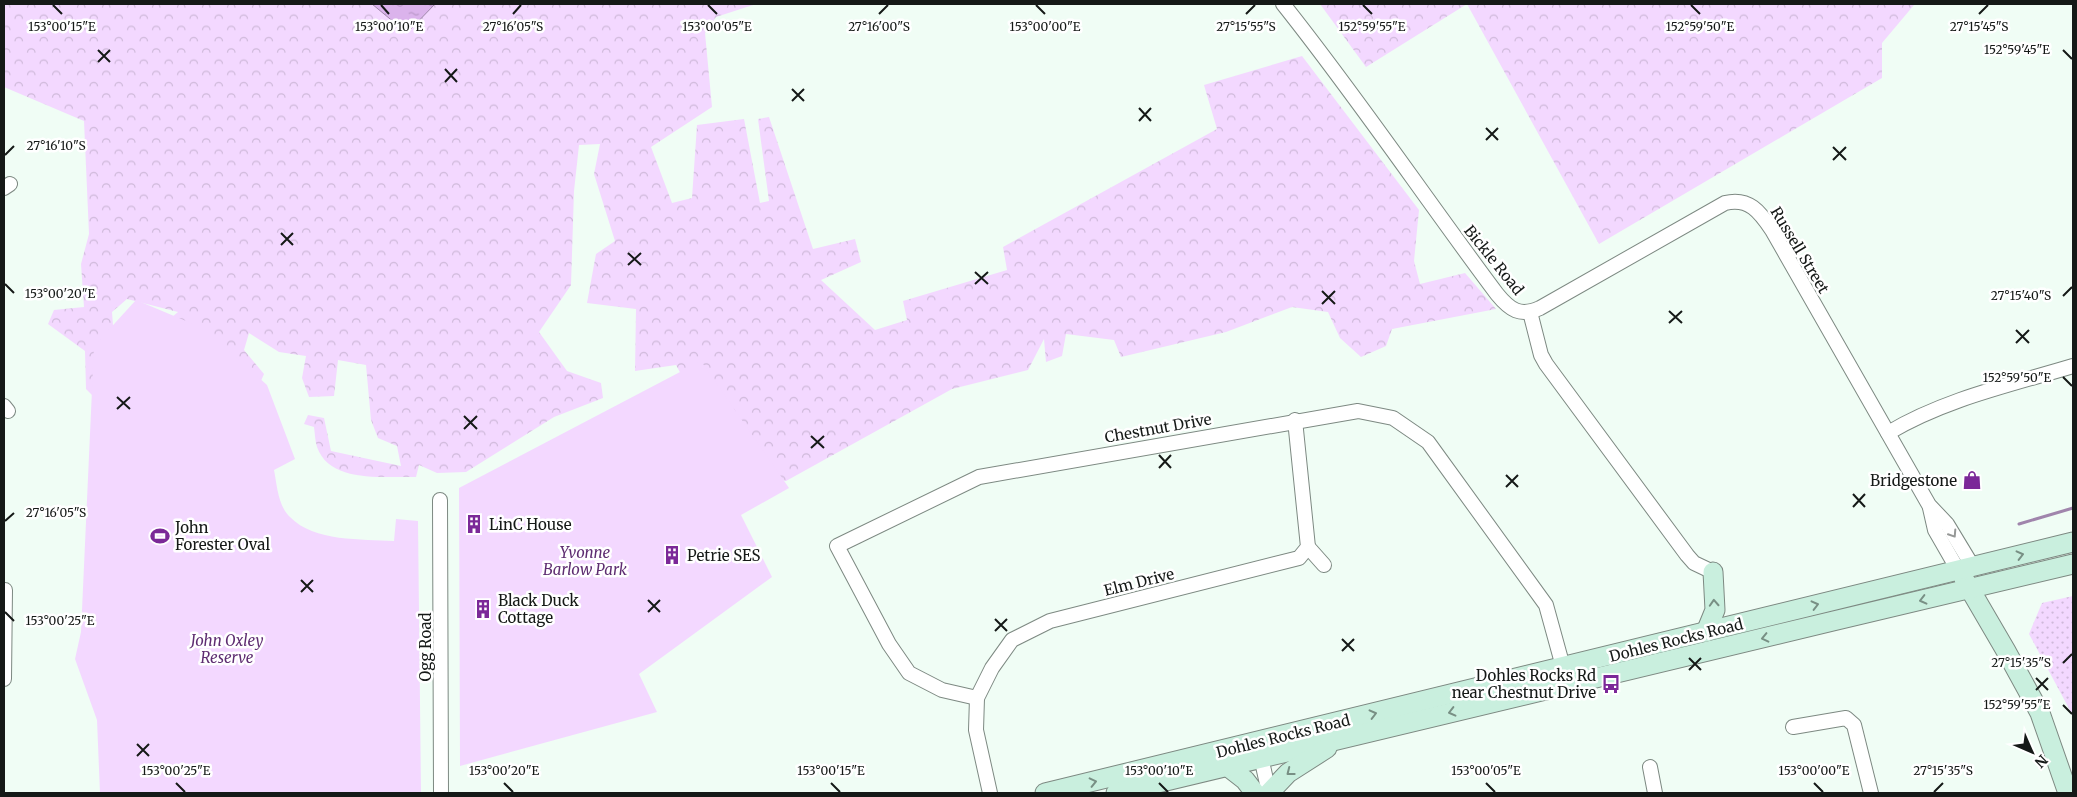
<svg xmlns="http://www.w3.org/2000/svg" width="2077" height="797" font-family="Merriweather,serif">
<defs>
<pattern id="grass-dots" width="8" height="8" patternUnits="userSpaceOnUse" patternTransform="scale(1.25)"><rect width="8" height="8" fill="#f3d8ff"/><path d="M2 2h.1M6 6h.1" fill="none" stroke="#cfb9da" stroke-width="1.8" stroke-linecap="round"/></pattern>
<pattern id="forest-crowns" width="20" height="18" patternUnits="userSpaceOnUse" patternTransform="scale(1.25)"><rect width="20" height="18" fill="#f3d8ff"/><path d="M2 6a3 3 0 1 1 6 0M12 15a3 3 0 1 1 6 0" fill="none" stroke="#cfb9da"/></pattern>
<pattern id="water-ripples" width="26" height="14" patternUnits="userSpaceOnUse" patternTransform="scale(1.25)"><rect width="26" height="14" fill="#dbb3ec"/><path d="M2 4q2-2 4 0t4 0M15 11q2-2 4 0t4 0" fill="none" stroke="#bb99ca"/></pattern>
</defs>
<rect width="100%" height="100%" fill="#f0fdf5"/>
<path fill="url(#grass-dots)" d="M2073,596V716L2029,634L2042,603Z"/>
<g fill="url(#forest-crowns)">
<path d="M4,4H372L407,33L435,4H756L716,17L705,33L712,107L651,147L672,203L692,198L697,125L744,119L760,203L769,201L758,119L769,117L813,249L855,239L861,262L821,280L875,330L907,320L903,301L1007,270L1003,247L1217,129L1204,85L1302,56L1419,210L1414,261L1420,284L1465,273L1496,309L1392,329L1386,346L1361,357L1340,338L1328,312L1292,307L1226,332L1121,357L1114,340L1066,334L1062,356L1046,362L1044,339L1028,370L952,389L786,481L703,466L694,398L676,365L635,371L636,309L587,303L596,254L615,241L594,174L600,144L579,145L574,191L571,285L539,332L567,371L601,383L603,398L554,417L466,472L437,473L419,465L416,477C385,476 330,484 317,447C315,441 315,434 314,427L304,424L308,415L324,418L331,451L401,466L397,446L378,438L371,420L366,365L338,360L334,396L309,397L302,378L306,356L279,352L249,333L244,350L264,374L253,399L146,339L178,312L127,299L112,312L114,339L102,405L86,389L85,351L48,324L54,310L84,307L81,264L89,234L84,121L4,87Z"/>
<path d="M1320,4H1467L1366,67Z"/>
<path d="M1467,4H1913L1914,5L1882,43V78L1599,244Z"/>
</g>
<g fill="#f3d8ff">
<path d="M136,300L205,329L267,385L295,459L274,470C277,485 278,506 290,517C314,542 362,539 394,541L396,519L418,521L421,793H100L97,720L75,659L81,632L94,346Z"/>
<path d="M701,361L789,488L741,515L772,577L639,674L657,712L460,766L459,488Z"/>
</g>
<path fill="url(#water-ripples)" stroke="#a085ac" d="M372,4H435L407,33Z"/>
<g fill="none" stroke-linecap="round" stroke-linejoin="round">
<path stroke="#a085ac" stroke-width="3" d="M2019,524L2073,508"/>
<g stroke="#7d8982" stroke-width="16">
<g id="street">
<path d="M1283,4C1358,98 1425,198 1497,294C1510,310 1520,317 1540,308L1725,203C1749,197 1760,212 1772,230L1929,505L1947,524L1973,567"/>
<path d="M4,188L10,184"/>
<path d="M1530,312L1541,355L1546,364L1687,555L1694,563L1713,572"/>
<path d="M4,406L8,411"/>
<path d="M1888,433C1945,399 2010,385 2073,366"/>
<path d="M440,500L441,793"/>
<path d="M1930,508L1935,530L1958,570"/>
<path d="M1308,547L1324,565"/>
<path d="M4,679L5,590"/>
<path d="M977,698L942,690L909,673L889,644L837,546L979,477L1358,411L1393,418L1428,442L1546,605L1565,674"/>
<path d="M1793,727L1846,718L1854,725L1871,793"/>
<path d="M1259,748L1269,793"/>
<path d="M1650,767L1655,793"/>
<path d="M990,793L976,730L977,698L992,668L1012,640L1050,621L1299,558L1308,547L1295,420"/>
</g>
</g>
<g stroke="#7d8982" stroke-width="21">
<g id="secondary">
<path d="M1964,579L2006,651L2040,713L2068,793"/>
<path d="M1706,632L1715,610L1713,572"/>
<path d="M1227,766L1245,780L1255,793"/>
<path d="M1045,793L2073,542"/>
<path d="M1116,793C1435,715 1754,640 2073,564"/>
<path d="M1269,793L1288,773L1327,748"/>
</g>
</g>
<use href="#street" stroke="#fff" stroke-width="14"/>
<use href="#secondary" stroke="#c9efde" stroke-width="19"/>
</g>
<defs><path id="oneway-chevron" d="M-2-3.5L2.5 0L-2 3.5" fill="none" stroke-width="1.6" stroke-linecap="round" stroke-linejoin="round" transform="scale(1.25)"/></defs>
<use stroke="#969897" href="#oneway-chevron" transform="translate(1953 534) rotate(57)"/>
<g stroke="#788f84">
<use href="#oneway-chevron" transform="translate(2020 555) rotate(-14)"/>
<use href="#oneway-chevron" transform="translate(1923 600) rotate(166)"/>
<use href="#oneway-chevron" transform="translate(1714 603) rotate(-93)"/>
<use href="#oneway-chevron" transform="translate(1815 605) rotate(-14)"/>
<use href="#oneway-chevron" transform="translate(1765 638) rotate(167)"/>
<use href="#oneway-chevron" transform="translate(1452 712) rotate(166)"/>
<use href="#oneway-chevron" transform="translate(1373 714) rotate(-14)"/>
<use href="#oneway-chevron" transform="translate(1290 772) rotate(142)"/>
<use href="#oneway-chevron" transform="translate(1093 782) rotate(-13)"/>
</g>
<path fill="none" stroke="#151917" stroke-width="2" d="M53,5L62,14M381,5L389,14M708,5L717,14M1036,5L1045,14M1363,5L1372,14M1691,5L1700,14M513,14L521,5M879,14L888,5M1246,14L1255,5M1979,14L1988,5M98,50L110,62M2063,50L2072,59M98,62L110,50M445,69L457,82M445,82L457,69M792,89L804,101M792,101L804,89M1139,108L1151,121M1139,121L1151,108M1486,128L1498,140M1486,140L1498,128M1833,147L1846,160M5,155L14,146M1833,160L1846,147M281,233L293,245M281,245L293,233M628,253L641,265M628,265L641,253M975,272L988,284M5,284L14,293M975,284L988,272M1322,291L1335,304M2063,296L2072,287M1322,304L1335,291M1669,311L1682,323M1669,323L1682,311M2016,330L2029,343M2016,343L2029,330M2063,377L2072,386M117,397L130,409M117,409L130,397M464,416L477,429M464,429L477,416M811,436L824,448M811,448L824,436M1159,455L1171,468M1159,468L1171,455M1506,475L1518,487M1506,487L1518,475M1853,494L1865,507M1853,507L1865,494M5,521L14,513M301,580L313,592M301,592L313,580M648,600L660,612M5,612L14,621M648,612L660,600M995,619L1007,631M995,631L1007,619M1342,639L1354,651M1342,651L1354,639M1689,658L1701,670M2063,663L2072,654M1689,670L1701,658M2036,678L2048,690M2036,690L2048,678M2063,705L2072,714M137,744L149,756M137,756L149,744M176,783L185,792M504,783L513,792M831,783L840,792M1159,783L1168,792M1486,783L1495,792M1814,783L1823,792M1934,792L1943,783"/>
<defs>
<g id="shop-bare" transform="scale(1.5)"><path d="M-5-2.5h2.3a2.7 3.5 0 0 1 5.4 0H5L5.5 6h-11ZM-1.5-2.5h3a1.5 2.3 0 0 0-3 0Z" fill="#7b2898" stroke="#fff" stroke-width="2.5" paint-order="stroke"/></g>
<g id="building-bare" transform="scale(1.5)"><path d="M-4-6H4V6H1V3H-1V6H-4ZM-2.5-4.3h1.7v1.8h-1.7ZM.8-4.3h1.7v1.8H.8ZM-2.5-1h1.7V.8h-1.7ZM.8-1h1.7V.8H.8Z" fill="#7b2898" stroke="#fff" stroke-width="2.5" paint-order="stroke"/></g>
<g id="stadium-bare" transform="scale(1.5)"><path d="M0-5a6.5 5 0 1 0 0 10a6.5 5 0 1 0 0-10ZM-3.5-1.8h7v3.6h-7Z" fill="#7b2898" stroke="#fff" stroke-width="2.5" paint-order="stroke"/></g>
<g id="bus-bare" transform="scale(1.5)"><path d="M-5-6H5V4H4V6H2V4H-2V6H-4V4H-5ZM-3.5-4V0h7V-4ZM-3.5 1.2v1.5H-2V1.2ZM2 1.2v1.5H3.5V1.2Z" fill="#7b2898" stroke="#fff" stroke-width="2.5" paint-order="stroke"/></g>
</defs>
<g fill-rule="evenodd">
<use href="#shop-bare" x="1972" y="480"/>
<use href="#building-bare" x="474" y="524"/>
<use href="#stadium-bare" x="160" y="536"/>
<use href="#building-bare" x="672" y="555"/>
<use href="#building-bare" x="483" y="609"/>
<use href="#bus-bare" x="1611" y="684"/>
</g>
<g text-anchor="middle" dominant-baseline="central" stroke-width="5" stroke-linejoin="round" paint-order="stroke">
<g font-size="15" fill="#151917" stroke="#fff">
<text transform="translate(1800 250) rotate(59)">Russell Street</text>
<text transform="translate(1494 260) rotate(51)">Bickle Road</text>
<text transform="translate(1158 428) rotate(-10)">Chestnut Drive</text>
<text transform="translate(1139 582) rotate(-14)">Elm Drive</text>
<text transform="translate(1676 640) rotate(-14)">Dohles Rocks Road</text>
<text transform="translate(425 647) rotate(-90)">Ogg Road</text>
<text transform="translate(1283 736) rotate(-14)">Dohles Rocks Road</text>
</g>
<g font-size="15" fill="#151917" stroke="#fff" text-anchor="start">
<text x="1957" y="480" text-anchor="end">Bridgestone</text>
<text x="489" y="524">LinC House</text>
<text x="175" y="527">John<tspan x="175" dy="17">Forester Oval</tspan></text>
<text x="687" y="555">Petrie SES</text>
<text x="498" y="600">Black Duck<tspan x="498" dy="17">Cottage</tspan></text>
<text x="1596" y="675" text-anchor="end">Dohles Rocks Rd<tspan x="1596" dy="17">near Chestnut Drive</tspan></text>
</g>
<g font-size="15" font-style="italic" fill="#5e2d71" stroke="#fff">
<text x="585" y="552">Yvonne<tspan x="585" dy="17">Barlow Park</tspan></text>
<text x="227" y="640">John Oxley<tspan x="227" dy="17">Reserve</tspan></text>
</g>
</g>
<g font-size="12" text-anchor="middle" fill="#151917" stroke="#fff" stroke-width="5" stroke-linejoin="round" paint-order="stroke">
<text x="62" y="31">153°00'15"E</text>
<text x="389" y="31">153°00'10"E</text>
<text x="513" y="31">27°16'05"S</text>
<text x="717" y="31">153°00'05"E</text>
<text x="879" y="31">27°16'00"S</text>
<text x="1045" y="31">153°00'00"E</text>
<text x="1246" y="31">27°15'55"S</text>
<text x="1372" y="31">152°59'55"E</text>
<text x="1700" y="31">152°59'50"E</text>
<text x="1979" y="31">27°15'45"S</text>
<text x="2017" y="54">152°59'45"E</text>
<text x="56" y="150">27°16'10"S</text>
<text x="60" y="298">153°00'20"E</text>
<text x="2021" y="300">27°15'40"S</text>
<text x="2017" y="382">152°59'50"E</text>
<text x="56" y="517">27°16'05"S</text>
<text x="60" y="625">153°00'25"E</text>
<text x="2021" y="667">27°15'35"S</text>
<text x="2017" y="709">152°59'55"E</text>
<text x="1943" y="775">27°15'35"S</text>
<text x="176" y="775">153°00'25"E</text>
<text x="504" y="775">153°00'20"E</text>
<text x="831" y="775">153°00'15"E</text>
<text x="1159" y="775">153°00'10"E</text>
<text x="1486" y="775">153°00'05"E</text>
<text x="1814" y="775">153°00'00"E</text>
</g>
<rect width="2077" height="797" fill="none" stroke="#151917" stroke-width="10"/>
<g transform="translate(2032 752) rotate(135)" stroke="#ffffff" stroke-width="4" paint-order="stroke">
<path d="M0-4L9 19L0 12L-9 19Z" fill="#151917"/>
<text y="-8" font-size="14" font-weight="bold" text-anchor="middle" fill="#151917">N</text>
</g>
</svg>
